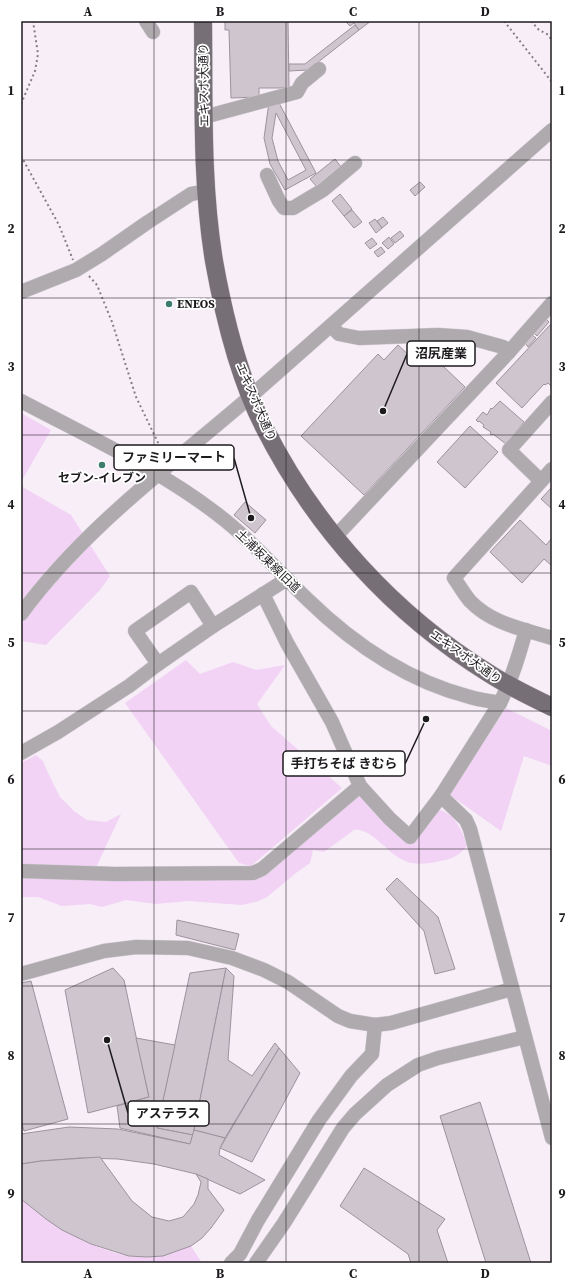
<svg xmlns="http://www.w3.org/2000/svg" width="573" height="1284" font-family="'Source Serif 4','Noto Sans JP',serif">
<rect width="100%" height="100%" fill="#f7eef8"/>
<g fill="#f2d2f5">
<path d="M21,413L51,430L21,482Z"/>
<path d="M21,486L71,515L110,576L100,590L46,645L21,641V625L30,612L21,607Z"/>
<path d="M186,660L200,674L233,662L256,670L285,665L257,704L271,726L342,788L251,866L239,863L125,703Z"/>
<path d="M506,708L552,731V766L524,756L501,831L450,795Z"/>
<path d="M36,755L43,761L49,775L60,797L74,811L87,820L106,822L121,814L92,876H253L362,794L401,834L435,809C454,811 462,830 467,846C459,856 452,859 440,861C428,864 412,866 401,859C387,852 370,827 354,830L324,852L313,850L310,863L296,873L267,897L256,902L241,905L189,901L156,904L126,900L102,907L90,904L62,906L38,897H21V763Z"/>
<path d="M21,1200H22C59,1230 111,1264 162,1256C171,1254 181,1249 191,1246L202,1263H21Z"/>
</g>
<g fill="#cec5cf" stroke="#9c939d" fill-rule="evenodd">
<path d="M225,21H288L289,88H259V97L231,98L229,30H225Z"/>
<path d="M345,21H371L359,30L354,23L350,26Z"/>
<path d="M355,25L359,30L308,70L289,71V64H305Z"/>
<path d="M278,101L316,173L285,190L270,164L264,138L269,102ZM276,113L306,170L288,180L278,161L272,138Z"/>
<path d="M335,159L342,168L317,187L310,179Z"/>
<path d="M420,182L425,187L415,196L410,190Z"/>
<path d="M340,194L352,209L344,216L332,201Z"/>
<path d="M352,210L362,222L354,228L344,216Z"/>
<path d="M383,217L388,223L382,228L377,221Z"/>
<path d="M375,219L382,228L376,233L369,223Z"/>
<path d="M400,231L404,236L395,243L391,238Z"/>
<path d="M389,237L394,244L388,249L382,243Z"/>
<path d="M372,238L377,244L370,249L365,243Z"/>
<path d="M381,247L385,252L378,257L374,252Z"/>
<path d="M546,319L549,322L537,336L534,333Z"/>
<path d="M550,325L552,326V387L548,383L545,385L544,384L522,408L496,383Z"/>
<path d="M532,335L536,338L528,347L525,343Z"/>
<path d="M398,345L412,358L422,346L465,387L364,495L301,436L378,354L384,360Z"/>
<path d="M500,401L524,422L506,444L493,434L492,435L490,434L491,432L483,427L484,425L479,421L478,422L476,420L483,412L487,415L491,408L492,409Z"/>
<path d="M470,426L498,452L465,488L437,462Z"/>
<path d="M552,487V509L541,499Z"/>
<path d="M245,502L266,520L255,533L234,515Z"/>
<path d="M520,520L546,545L552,538V566L544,559L522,583L490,552Z"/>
<path d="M397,878L438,917L455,969L435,974L424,931L386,889Z"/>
<path d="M177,920L239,934L235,950L176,935Z"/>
<path d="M113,968L124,980L149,1097L88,1113L65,990Z"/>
<path d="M226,968L193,1135L157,1128L190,973Z"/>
<path d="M226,968L234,976L228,1060L252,1076L275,1043L279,1048L225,1138L194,1130Z"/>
<path d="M31,981L68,1119L24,1131L21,1120V983Z"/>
<path d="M136,1038L175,1045L157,1128L193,1135L190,1144L120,1128L117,1106L149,1097Z"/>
<path d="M279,1048L300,1073L252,1162L220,1148Z"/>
<path d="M480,1102L531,1263H486L440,1116Z"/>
<path d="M69,1127L118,1129L190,1144L194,1130L225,1138L220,1148L219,1155L265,1180L240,1194L196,1174L154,1164L118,1159L81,1158L41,1161L21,1164V1134Z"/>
<path d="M100,1157L132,1201L152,1217L169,1221L183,1217L194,1204L198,1195L201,1182L196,1174L208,1179V1189L224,1210L211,1228L202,1238L191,1246L163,1256L147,1257L129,1256L91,1244L62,1230L46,1219L21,1199V1164L41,1161Z"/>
<path d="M364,1168L445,1219L437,1230L448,1263H411L408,1254L340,1206Z"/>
</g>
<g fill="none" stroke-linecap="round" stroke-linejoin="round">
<g stroke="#d4ccd5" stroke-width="15">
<g id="minor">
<path d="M146,21L153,32"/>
<path d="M204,117L297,92L302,83L319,69"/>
<path d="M267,175L279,201L284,208H293L323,190L355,163"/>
<path d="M21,292L76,270L102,254L148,222L191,194L207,191"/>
<path d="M331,326L339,334L359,338L438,335L467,337L503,347L509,352"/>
<path d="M21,401C87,436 157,468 217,514C250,539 277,570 307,599C352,643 408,681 470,697C480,700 490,701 500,703C512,679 519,655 526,630"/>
<path d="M552,469L454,578C459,585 464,594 470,601C492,624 523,629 552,638"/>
<path d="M541,481L509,450L552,402"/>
<path d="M335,537L509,352L552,303"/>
<path d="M263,594L287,643L332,722L360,786L390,819L410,837L441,796L500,703"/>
<path d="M21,614C84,528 171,465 251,396C352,308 451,218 552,130"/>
<path d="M158,664L135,631L191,592L213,626"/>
<path d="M21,753L58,732L129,686L158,664L213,626L287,579"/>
<path d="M441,796L466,820L470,829L552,1138"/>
<path d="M21,871L115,874L253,873L262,869L360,786"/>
<path d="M21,974L104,951L136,947L188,948L232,958L264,970L288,982L338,1016L350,1021L375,1025L391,1023L512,989"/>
<path d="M231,1263L240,1254L258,1220L319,1120L351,1076L372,1054L375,1025"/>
<path d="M256,1263L284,1223L343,1128L355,1114L387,1085L418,1065L438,1058L525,1037"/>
</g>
</g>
<g stroke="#d4ccd5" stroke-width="19">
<path id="major" d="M203,21C204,100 201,182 214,261C224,317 238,376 264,427C315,528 394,615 490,674C510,687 531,697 552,707"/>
</g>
<g stroke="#857f85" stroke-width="2" stroke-dasharray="2 3" stroke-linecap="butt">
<path d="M504,21L552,82"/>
<path d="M531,21L539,30L547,34L552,40"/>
<path d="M21,104L35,71L38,54L33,21"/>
<path d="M21,156L59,225L73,260"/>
<path d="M89,276L97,285L112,322L136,397L164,455"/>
</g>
<use href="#minor" stroke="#aeaaae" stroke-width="14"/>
<use href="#major" stroke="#766f76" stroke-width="18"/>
</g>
<path fill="none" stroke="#1e1b1e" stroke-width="1" stroke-opacity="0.55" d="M154,21V1263M286,21V1263M419,21V1263M21,160H552M21,298H552M21,435H552M21,573H552M21,711H552M21,849H552M21,986H552M21,1124H552"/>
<g fill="#3d7d6b" stroke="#fff" stroke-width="1.5">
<circle cx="169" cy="304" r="4"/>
<circle cx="102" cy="465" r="4"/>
</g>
<g text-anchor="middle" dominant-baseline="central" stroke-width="3.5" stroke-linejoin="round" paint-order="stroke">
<g font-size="12" fill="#1e1b1e" stroke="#fff">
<text transform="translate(204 85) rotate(-91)">エキスポ大通り</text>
<text transform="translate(256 402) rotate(67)">エキスポ大通り</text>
<text transform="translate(268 561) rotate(44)">土浦坂東線旧道</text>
<text transform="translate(466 657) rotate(35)">エキスポ大通り</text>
</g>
<g font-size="12" font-weight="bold" fill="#1e1b1e" stroke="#fff" text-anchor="start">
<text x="177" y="304">ENEOS</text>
<text x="102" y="478" text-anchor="middle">セブン-イレブン</text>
</g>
</g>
<path fill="none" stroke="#1e1b1e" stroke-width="1.5" d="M383 411L407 354M251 518L234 458M426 719L405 764M107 1040L128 1113"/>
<g fill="#1e1b1e" stroke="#fff" stroke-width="1.5">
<circle cx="383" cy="411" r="4"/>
<circle cx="251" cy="518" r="4"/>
<circle cx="426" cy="719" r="4"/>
<circle cx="107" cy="1040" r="4"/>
</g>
<g fill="#fff" stroke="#1e1b1e" stroke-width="1.5">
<rect x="407" y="341" width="68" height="25" rx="4"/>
<rect x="114" y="445" width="120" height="25" rx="4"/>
<rect x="283" y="751" width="122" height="25" rx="4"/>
<rect x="128" y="1101" width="81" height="25" rx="4"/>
</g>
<g font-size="13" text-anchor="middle" font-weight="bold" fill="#1e1b1e">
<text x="441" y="358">沼尻産業</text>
<text x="174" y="462">ファミリーマート</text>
<text x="344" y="768">手打ちそば きむら</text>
<text x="168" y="1118">アステラス</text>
</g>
<rect width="573" height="1284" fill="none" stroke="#ffffff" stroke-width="44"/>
<rect x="22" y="22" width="529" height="1240" fill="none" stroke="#1e1b1e" stroke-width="1.5"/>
<g font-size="13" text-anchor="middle" font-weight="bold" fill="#1e1b1e">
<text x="88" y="16">A</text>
<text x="220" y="16">B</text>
<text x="353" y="16">C</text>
<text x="485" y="16">D</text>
<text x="11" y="95">1</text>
<text x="562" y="95">1</text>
<text x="11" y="233">2</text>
<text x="562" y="233">2</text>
<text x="11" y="371">3</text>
<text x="562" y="371">3</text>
<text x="11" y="509">4</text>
<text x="562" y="509">4</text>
<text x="11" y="647">5</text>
<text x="562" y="647">5</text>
<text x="11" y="784">6</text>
<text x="562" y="784">6</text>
<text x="11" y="922">7</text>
<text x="562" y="922">7</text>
<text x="11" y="1060">8</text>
<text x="562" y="1060">8</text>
<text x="11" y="1198">9</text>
<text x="562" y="1198">9</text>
<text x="88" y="1278">A</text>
<text x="220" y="1278">B</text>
<text x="353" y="1278">C</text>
<text x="485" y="1278">D</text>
</g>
</svg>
